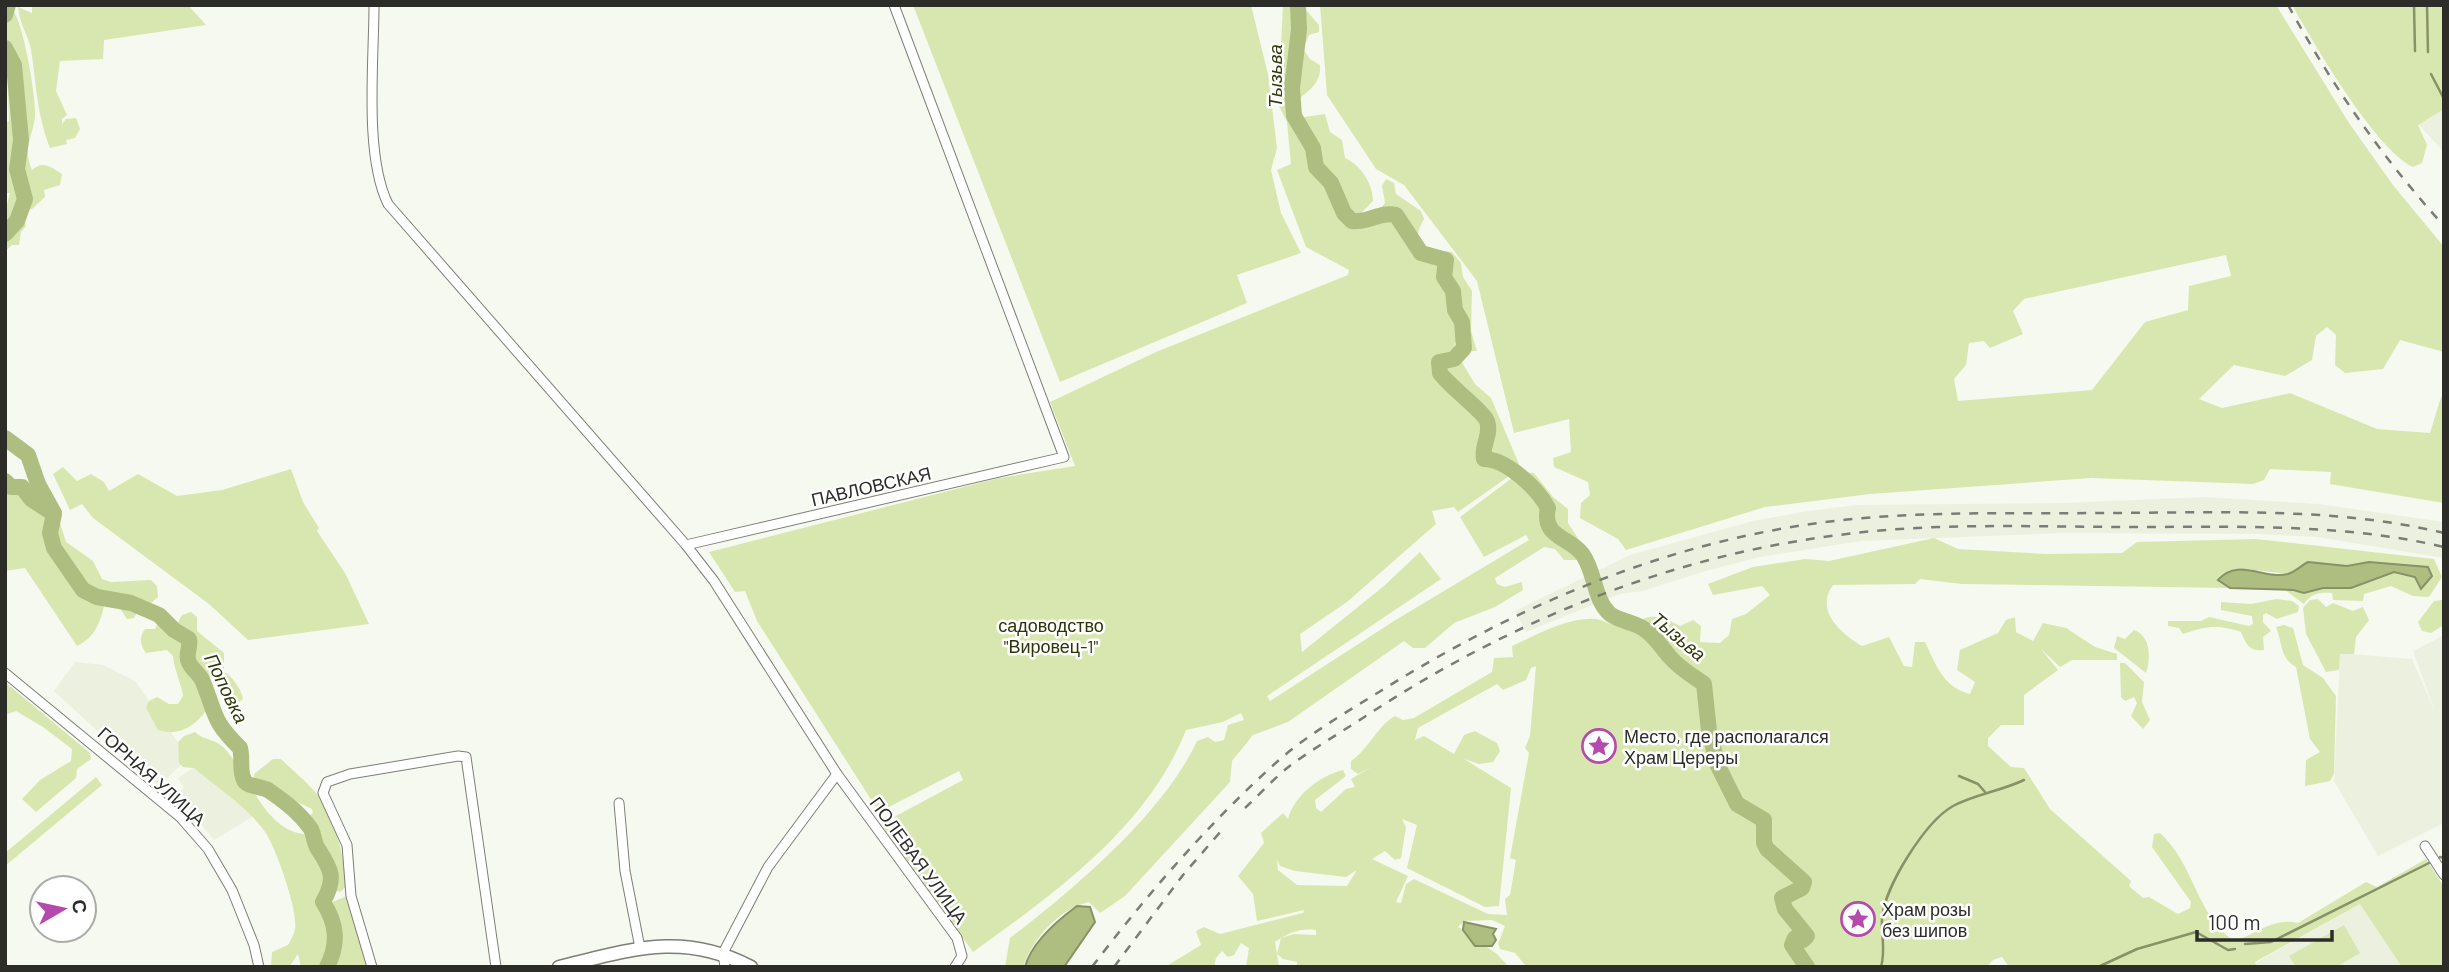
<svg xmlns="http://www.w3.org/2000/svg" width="2449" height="972" font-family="Barlow,sans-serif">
<rect width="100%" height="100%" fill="#f6f9ef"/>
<g fill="#ecf1df">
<path d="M2444,109V152L2418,124Z"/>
<path d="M2205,497L2319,504L2444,522V558L2317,537L2259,534L2063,533L1861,541L1760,557L1702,572L1643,591L1620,594L1526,632L1515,611L1630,555L1753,521L1808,511L1857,505L2063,503Z"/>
<path d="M2444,635V823L2378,856L2334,781L2340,653L2412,659L2434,709L2413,651Z"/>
<path d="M75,662L103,665L135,681L179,744L187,759L158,787L54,691Z"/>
<path d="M196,766L254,816L214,840L176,793L184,788L178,778Z"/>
<path d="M2444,887V967H2257L2255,963L2364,902Z"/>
</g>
<g fill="#d8e7b0" fill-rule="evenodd">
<path d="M32,5H188L206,25L104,40L103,59L60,61L56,91L67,115L62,119V124L66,119L76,118L80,129L75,138L66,140L67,144L50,148C36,111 37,87 31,50C28,34 20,26 18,7L32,13Z"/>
<path d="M913,5H1251L1268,74L1277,148L1271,170L1281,213L1301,253L1237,275L1247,303L1060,382Z"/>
<path d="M1283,5H1306V10L1319,25V32L1309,35L1303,49L1310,59L1320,65C1322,84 1306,92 1293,104V112L1299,118L1325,114L1330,132L1342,140L1345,158C1361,165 1373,184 1373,201L1361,213L1363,218H1373L1385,203L1382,186L1386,179L1394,183L1396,194L1421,211L1424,219C1417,232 1411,248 1429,255L1434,250L1452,252L1461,263L1463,277L1472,291L1471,331L1477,351H1470L1460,342L1455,343L1454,349L1475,384L1491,398L1519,464L1515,472L1458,512L1454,507L1432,511L1436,524L1347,602L1300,634L1302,652L1384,586L1420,552L1441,579L1267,696L1270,701L1394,621L1529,540L1526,535L1484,557L1460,517L1520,472L1534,473L1553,497L1568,509V523L1588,554L1577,560H1564L1555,549L1544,547L1495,578L1497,584L1505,587L1522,582L1523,590L1495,607L1454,623L1425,648H1413L1404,641L1288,722L1253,735L1232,761L1230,782L1125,896L1100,913L1089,902C1060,908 1032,939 1023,967H1005L1010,938C1074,889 1163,814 1197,741L1208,737L1215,742L1224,740L1228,725L1244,720L1241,713L1223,722L1186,730C1148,827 1055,893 973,952L881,824L963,780L959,771L879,812L757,621L745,591L735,592L709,552L999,478L1075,466L1050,402L1156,352L1348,275L1349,270L1306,247L1277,170L1291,164L1287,122L1278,104Z"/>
<path d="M1320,5H2276L2349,123L2393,185L2444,247V352L2400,340L2383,369L2345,373L2335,365L2336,335L2327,327L2316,336L2312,360L2285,376L2234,365L2199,399L2222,408L2290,393L2377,429L2430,433L2441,397H2444V503L2330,484L2331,472L2270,469L2264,480L2253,484L2091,478L1870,494L1765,507L1626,550L1618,539L1580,518L1581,503L1590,495L1588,482L1554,467L1553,458L1571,452L1569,419L1514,433L1477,281L1404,185L1376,169L1327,95ZM2226,255L2231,276L2189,286L2188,310L2145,322L2092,390L1958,401L1954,379L1966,365L1969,343L1984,341L1990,348L2023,334L2013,311L2024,299Z"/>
<path d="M2292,5H2444V109L2418,125L2427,145L2422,163L2413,167C2376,150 2314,44 2292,5Z"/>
<path d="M5,9H12C23,21 35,91 35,110C36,134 21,144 32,170C43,160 51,167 62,174L60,185L44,190L45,197L32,209L23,211L26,226L21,232L19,245H12L5,251V213L10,193H5V124L9,121Z"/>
<path d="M63,467L77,481L91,474L104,482L109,491L138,474L177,496L222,490L291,469L303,502L319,528L317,531L345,573L369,624L248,640L209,604L93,518L82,504L70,510L53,474Z"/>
<path d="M5,484L59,520L66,542L93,561L102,579L111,582L151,580L157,586L158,597L151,603L141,605L134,618L127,619L114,599L105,600C102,619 96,637 77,646L25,568L5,571Z"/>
<path d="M1934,538L1958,549L2046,554L2122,553L2137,542L2256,539L2434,559L2442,577L2429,597L2413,596L2391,586L2364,594L2363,601L2333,600L2332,593C2320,592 2311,593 2304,604L2285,590L2304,593L2323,588L2353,587L2394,572L2415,577L2432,576L2427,567L2369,562L2347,566L2308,562L2288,574L2246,569L2218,580L2230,588L1962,584L1920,579L1915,584L1833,585C1814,611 1842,634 1862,646L1889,637L1904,666L1912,667L1915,642H1925C1936,665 1943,687 1970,694L1975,682L1957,670L1960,650L1998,633L2006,620L2015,617L2016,632L2033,641L2043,623L2066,628L2095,647L2117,654V660H2072L2060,667L2041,649L2058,670L2024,695V725H2001L1988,738V746L2011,767L2024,768L2050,809L2131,881L2129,886L2143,898L2149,897L2178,914L2190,908L2191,902L2152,847L2154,834L2160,833C2194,863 2198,920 2235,941C2257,933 2275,917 2298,923L2366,882L2377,887L2426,859L2444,887V967H2402L2360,904L2255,962L2257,967H2009L2002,957L1993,960L1987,967H1535L1525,965L1515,953L1500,949L1498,944L1505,926L1492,920L1464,921L1458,927L1497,954L1509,967H1297V962L1283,959L1277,954L1281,938L1294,934L1316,935V930C1299,928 1288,933 1275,942L1279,967H1246L1249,948L1241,943L1234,955L1228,957L1222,951L1216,958L1214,967H1165L1201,945L1196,931L1204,927L1220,934L1303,913L1304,910L1257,921L1253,894L1238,876L1264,843L1261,833L1283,813L1288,819C1294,796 1319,776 1343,770L1346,776L1315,800L1316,808L1321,812L1346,789L1355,787L1351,779L1373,766L1358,774L1351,769V761C1369,749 1377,726 1395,716L1403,720L1414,718L1492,672L1494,658L1513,657L1512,646C1537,635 1567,617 1596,619C1603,620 1610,625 1617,625C1648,625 1642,606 1680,626L1693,620L1701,626L1700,642L1720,643L1729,635L1732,619L1746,614L1770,595L1762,586L1713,595L1708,584L1753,567L1805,559L1829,561ZM1536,666L1530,736L1525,748L1529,753L1510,858L1516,860L1510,895L1505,899L1507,915L1488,914L1414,879L1406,884L1401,903L1396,902L1408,876L1372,859L1385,851L1395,860L1401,858L1406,827L1402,819L1417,825L1407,868L1485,907L1499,906L1511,788L1464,759L1479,764L1493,762L1500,751L1497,743L1475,731L1464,735L1454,754L1424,736L1415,740L1418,728L1497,684L1503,690L1526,680L1531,668ZM1277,859L1280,866L1295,871L1346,877L1357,870L1347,886L1297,885L1278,870Z"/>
<path d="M2444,595V625L2431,633L2422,631L2418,622L2434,601L2442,600Z"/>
<path d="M2276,599L2292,601L2299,606L2298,612L2277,619L2266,613L2263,615V622L2271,631L2263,637L2264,650C2249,652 2246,644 2241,632C2218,624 2206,626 2183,634L2179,628L2168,626V621H2201L2209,617L2249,626L2253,624L2252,616L2221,610V602L2251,604Z"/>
<path d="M2318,599L2326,607L2333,603L2353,611L2363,607L2369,620L2356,637L2354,654H2340L2339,670L2326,672L2306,634L2303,608L2310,600Z"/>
<path d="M191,612L197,617V631L224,653V672C232,675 242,691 243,699L236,704L212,677L206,678L214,696C205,718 184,739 158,730L146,708L149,701L157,697L169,704H178L183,696C181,682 174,670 173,656L167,650L146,653C140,645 139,637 145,629H155L158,623L164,622L170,626L177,624L182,615Z"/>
<path d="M2284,625L2293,628L2303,665L2323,678L2336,696L2334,774L2330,781L2305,786L2306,760L2320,752L2310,739L2296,667C2279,657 2283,644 2276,627Z"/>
<path d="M2134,630C2151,636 2151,659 2146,673L2114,648L2117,636L2125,639Z"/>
<path d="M2120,663H2125L2144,682L2142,702L2150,720L2143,729L2131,716L2137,703L2134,697L2125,701L2121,697Z"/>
<path d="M5,682L90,753L91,759L77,769L76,778L36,812L22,799L40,780L71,761L72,749L43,727L16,711L5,715Z"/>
<path d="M195,732C204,741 214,738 223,747C248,771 265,836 310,834L313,830L307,817L313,813L312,809L254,782V774L273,759H281C293,771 310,784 320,798C336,820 345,860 346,887L340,892L329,887L325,890L322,904L331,924L335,925L339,922L330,903L347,896L371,967H301L298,954L289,967H271L272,952L288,945C291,940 294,934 295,929C298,910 277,852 267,835C251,809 217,788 194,768L183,767L179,763L178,742L184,736Z"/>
<path d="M96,777L102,785L5,866V853Z"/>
<path d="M2344,925L2360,953L2336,967H2296L2289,956Z"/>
</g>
<g fill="#aebe80" stroke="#879266" stroke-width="2">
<path d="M2308,562L2347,566L2369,562L2428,567L2432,576L2421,589L2415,577L2394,572L2351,588H2323L2304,593L2293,590L2230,588L2218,580C2238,557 2264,580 2288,574C2295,572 2302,565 2308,562Z"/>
<path d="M1077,906L1090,907L1095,922L1064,967H1025C1031,943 1058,920 1077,906Z"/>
<path d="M1464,922L1496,929L1493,934L1496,940L1492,946H1475L1463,930Z"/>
</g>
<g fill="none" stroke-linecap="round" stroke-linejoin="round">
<g stroke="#879266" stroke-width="2.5">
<path d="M2414,5L2415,51"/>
<path d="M2427,5L2428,52"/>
<path d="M2431,74L2444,99"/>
<path d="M1959,776L1978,784L1985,792"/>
<path d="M2440,857L2444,858"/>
<path d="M2245,944L2271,942L2429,863"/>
<path d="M1881,967C1886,950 1881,935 1882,918C1885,886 1925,822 1953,806C1976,794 2001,791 2024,780"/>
<path d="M2098,967L2137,949L2196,932L2228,950L2235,949"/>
</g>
<g stroke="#aebe80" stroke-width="16">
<path d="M1298,5L1299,29L1292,88L1294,116L1313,148L1316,167L1331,183L1344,213L1352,221C1368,223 1381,211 1396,215L1421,253L1446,260L1444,277L1453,291L1455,310L1462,322L1464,348L1454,359L1439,362L1440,373C1448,385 1484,412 1487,421C1492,435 1481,445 1484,459C1505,459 1536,486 1548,508C1541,538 1571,537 1583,555C1595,572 1594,600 1610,614C1619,621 1634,622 1644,629C1656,637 1661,647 1670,657C1679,668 1693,676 1704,684L1709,731L1718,766L1737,804L1764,820V843L1767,849L1804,882L1802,888L1782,898L1785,909L1807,936L1803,940L1795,938L1792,945L1807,967"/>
<path d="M5,15L8,5"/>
<path d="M5,48L14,65L21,140L17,169L25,199L17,221L5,234"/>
<path d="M5,438L28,455L38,484L54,513"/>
<path d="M5,481L11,487H22L31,499L54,514L50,533L54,548L83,590L97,597L131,603L159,615L174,630L189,639C191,647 186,652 188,660C191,670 200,673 203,682C217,717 212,720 240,748C243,758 239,771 244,780C247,787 261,786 268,790C284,801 299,812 311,829C314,835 314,843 318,849C332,870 336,879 323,902C337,924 339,943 327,967"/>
</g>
<g stroke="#7d7f76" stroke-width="11">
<g id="street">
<path d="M374,5C374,61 364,155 388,204L686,545L714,581L837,774L957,938L962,956L955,967"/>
<path d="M686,545L1064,457L894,5"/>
<path d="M5,673L180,817L208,849L232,890L254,945L259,967"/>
<path d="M619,803L625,871L640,948"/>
<path d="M2425,846L2444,875"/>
<path d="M372,967L351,896L347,845L323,793L327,782L350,774L458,756L466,757L496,967"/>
<path d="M725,967L723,953L768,867L837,774"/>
</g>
</g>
<g stroke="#7d7f76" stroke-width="15">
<path id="secondary" d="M559,967C630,950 682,931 751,967"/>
</g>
<use href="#street" stroke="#fff" stroke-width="9"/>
<use href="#secondary" stroke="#fff" stroke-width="12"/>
<g stroke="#7a7c76" stroke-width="2.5" stroke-dasharray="9 9" stroke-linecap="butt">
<path d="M2288,5C2333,87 2381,156 2444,226"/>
<path d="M1245,808C1260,794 1275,777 1291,765C1317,746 1345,730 1372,712C1514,620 1670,556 1839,535C1936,522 2035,527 2132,527C2235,527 2343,523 2444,547"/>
<path d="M1092,967C1148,893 1210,822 1279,760C1309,734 1345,713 1379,692C1508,611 1652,548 1804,525C1901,510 2000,514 2098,513C2212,513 2332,506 2444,533"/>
<path d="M1114,967L1183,875L1222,830"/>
</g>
</g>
<defs>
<g id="sight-ring" transform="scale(1.75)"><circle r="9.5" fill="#fff" stroke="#b44aac" stroke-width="1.5"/><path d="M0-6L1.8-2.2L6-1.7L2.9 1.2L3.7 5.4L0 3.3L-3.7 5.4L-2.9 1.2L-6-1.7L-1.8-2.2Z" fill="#b44aac"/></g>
</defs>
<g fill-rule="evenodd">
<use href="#sight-ring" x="1599" y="746"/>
<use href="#sight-ring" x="1858" y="919"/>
</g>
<g text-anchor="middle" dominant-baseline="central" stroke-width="5" stroke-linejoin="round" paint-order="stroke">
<g font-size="18" fill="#2c2d29" stroke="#fff">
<text transform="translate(871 486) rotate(-13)">ПАВЛОВСКАЯ</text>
<text transform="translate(152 776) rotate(42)">ГОРНАЯ УЛИЦА</text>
<text transform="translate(919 860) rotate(54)">ПОЛЕВАЯ УЛИЦА</text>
</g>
<g font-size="18" fill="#2c3505" stroke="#fff">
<text x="1051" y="625">садоводство<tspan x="1051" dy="21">"Вировец-1"</tspan></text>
</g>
<g font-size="18" fill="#2c2d29" stroke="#fff" text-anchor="start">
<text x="1624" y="736">Место, где располагался<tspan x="1624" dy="21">Храм Цереры</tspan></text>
<text x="1882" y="909">Храм розы<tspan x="1882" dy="21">без шипов</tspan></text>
</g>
<g font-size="19" font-style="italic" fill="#313a0b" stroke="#fff">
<text transform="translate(1274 76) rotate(-90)">Тызьва</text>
<text transform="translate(1679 636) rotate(40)">Тызьва</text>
<text transform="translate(227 688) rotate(64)">Поповка</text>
</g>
</g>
<rect width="2449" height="972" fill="none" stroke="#2c2d29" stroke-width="14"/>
<g transform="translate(63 909) rotate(81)"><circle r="33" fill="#ffffff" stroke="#ababa9" stroke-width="2"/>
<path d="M0-5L12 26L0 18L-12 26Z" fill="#b44aac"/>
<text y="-10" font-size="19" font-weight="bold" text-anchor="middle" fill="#2c2d29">С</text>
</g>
<path d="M2197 930v10h135v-10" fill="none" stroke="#2c2d29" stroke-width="3.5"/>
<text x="2208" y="930" font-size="21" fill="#2c2d29" stroke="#ffffff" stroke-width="5" paint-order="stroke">100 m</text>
</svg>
